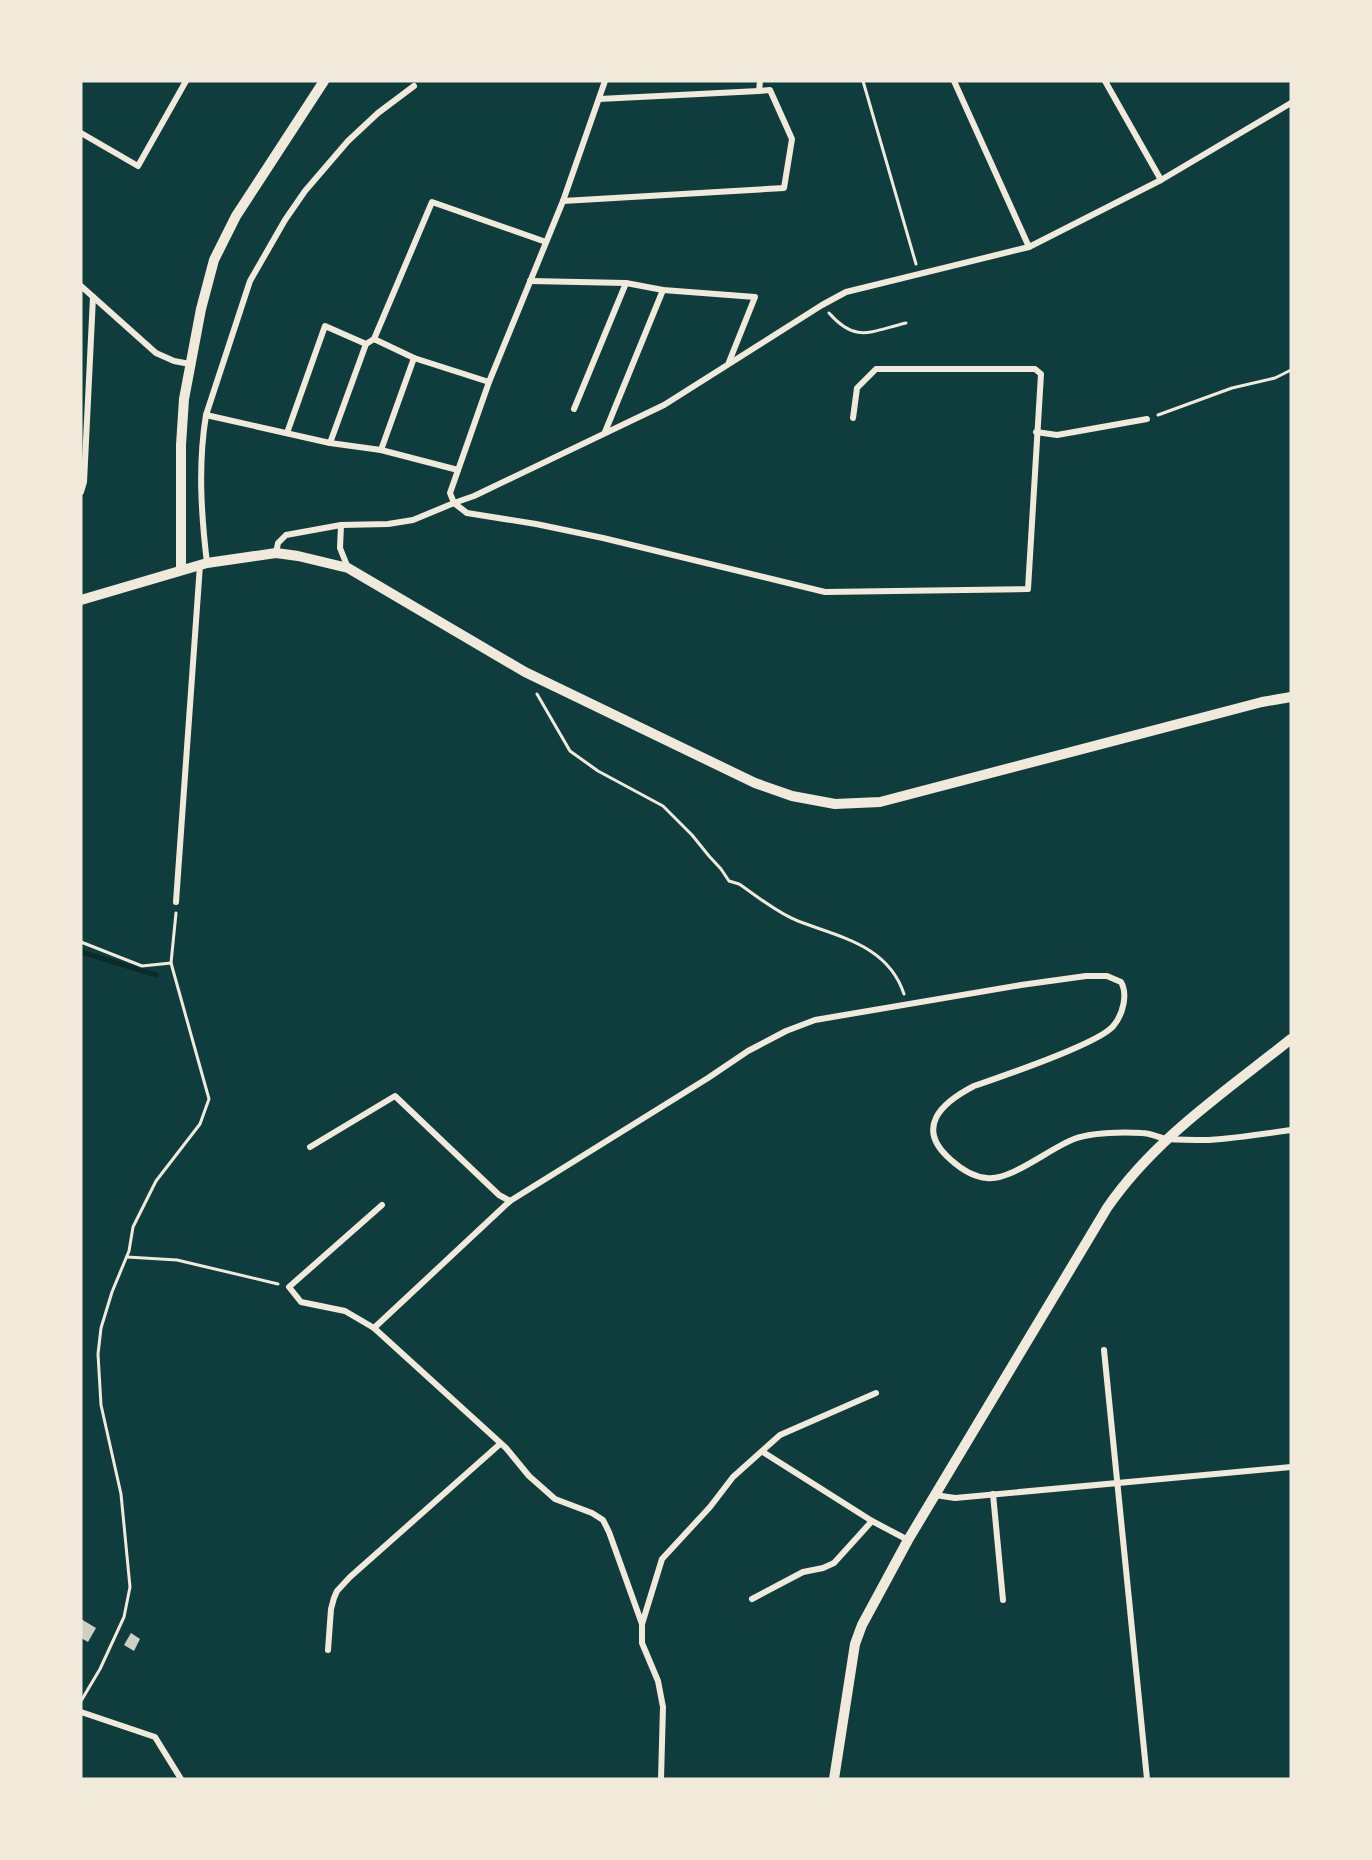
<svg xmlns="http://www.w3.org/2000/svg" width="1372" height="1860" font-family="'Noto Serif',serif">
<rect width="100%" height="100%" fill="#0f3d3e"/>
<g fill="none" stroke-linecap="round" stroke-linejoin="round">
<path stroke="#0a2a2b" stroke-width="5" d="M81,952L156,975"/>
</g>
<g fill="#cfcfc3">
<path d="M81,1619L96,1628L88,1642L81,1638Z"/>
<path d="M131,1633L140,1639L134,1651L124,1645Z"/>
</g>
<g fill="none" stroke-linecap="round" stroke-linejoin="round">
<g stroke="#f1e9da" stroke-width="3">
<path d="M863,81L916,264"/>
<path d="M829,313C856,344 871,331 906,323"/>
<path d="M1158,415L1232,388L1275,378L1291,370"/>
<path d="M537,694L570,751L598,771L663,806L692,835L709,856L721,869L729,881L739,884C757,896 777,913 798,921C839,937 888,945 904,994"/>
<path d="M81,942L142,966L171,963"/>
<path d="M127,1257L177,1260L278,1284"/>
<path d="M81,1701L100,1669L124,1617L130,1587L121,1494L101,1405L98,1354L101,1328L112,1292L129,1251L133,1227L156,1181L200,1124L209,1099L171,963L176,913"/>
</g>
<g stroke="#f1e9da" stroke-width="6">
<path d="M605,81L563,201L489,382L450,493L454,503L467,513L536,524L603,538L825,592L1028,589L1041,374L1035,369H876L857,388L853,418"/>
<path d="M954,81L1029,247"/>
<path d="M1105,81L1161,180"/>
<path d="M599,99L759,91"/>
<path d="M81,133L138,166L186,81"/>
<path d="M563,201L784,188L792,139L770,90L759,91L760,81"/>
<path d="M530,281L626,283L663,290L755,297L729,362"/>
<path d="M81,286L156,353L174,361L190,364"/>
<path d="M374,339L432,202L546,242"/>
<path d="M574,409L626,283"/>
<path d="M206,415L250,281L285,220L305,191L348,141L378,113L414,86"/>
<path d="M605,432L663,290"/>
<path d="M1036,432L1057,435L1147,419"/>
<path d="M287,433L325,326L366,344L374,339L414,358L489,382"/>
<path d="M330,443L366,344"/>
<path d="M381,450L414,358"/>
<path d="M81,492L84,482L93,297"/>
<path d="M341,525L340,548L348,568"/>
<path d="M276,553L278,543L286,535L341,525L388,524L413,520L454,503L474,496L664,405L822,305L846,292L1029,247L1161,180L1291,103"/>
<path d="M207,563C201,513 198,464 206,415L330,443L381,450L458,470"/>
<path d="M176,902L200,565"/>
<path d="M310,1147L395,1096L499,1195L510,1201"/>
<path d="M382,1205L289,1287L301,1302L345,1311L374,1328L506,1448L529,1476L546,1491L555,1499L592,1513L603,1520L609,1532L642,1624"/>
<path d="M374,1328L510,1201L708,1078L748,1051L786,1031L815,1020L1021,985L1086,976H1107L1121,982C1128,994 1123,1014 1114,1025C1102,1043 1000,1077 974,1086C941,1103 914,1128 951,1160C961,1169 973,1177 987,1178C1011,1181 1050,1148 1074,1139C1094,1132 1120,1132 1142,1133C1151,1133 1159,1138 1168,1139C1182,1140 1196,1140 1209,1140C1237,1138 1264,1134 1291,1130"/>
<path d="M1104,1350L1147,1779"/>
<path d="M763,1452L872,1521L908,1540"/>
<path d="M993,1494L1003,1600"/>
<path d="M935,1495L955,1498L1291,1467"/>
<path d="M752,1599L803,1572L823,1568L834,1563L872,1521"/>
<path d="M328,1650L331,1609L334,1598L337,1591L350,1577L500,1444"/>
<path d="M81,1712L155,1737L181,1779"/>
<path d="M661,1779L663,1707L658,1681L642,1643V1624L662,1559L710,1507L733,1477L780,1435L876,1393"/>
</g>
<g stroke="#f1e9da" stroke-width="10">
<path d="M181,570V445L184,399L201,309L214,260L236,216L324,81"/>
<path d="M81,600L207,563L276,553L298,556L348,568L525,672L755,783L792,796L835,804L880,802L1262,702L1291,697"/>
<path d="M834,1779L855,1644L862,1625L908,1540L1107,1208C1155,1138 1226,1091 1291,1039"/>
</g>
</g>
<rect width="1372" height="1860" fill="none" stroke="#f1e9da" stroke-width="165"/>
</svg>
